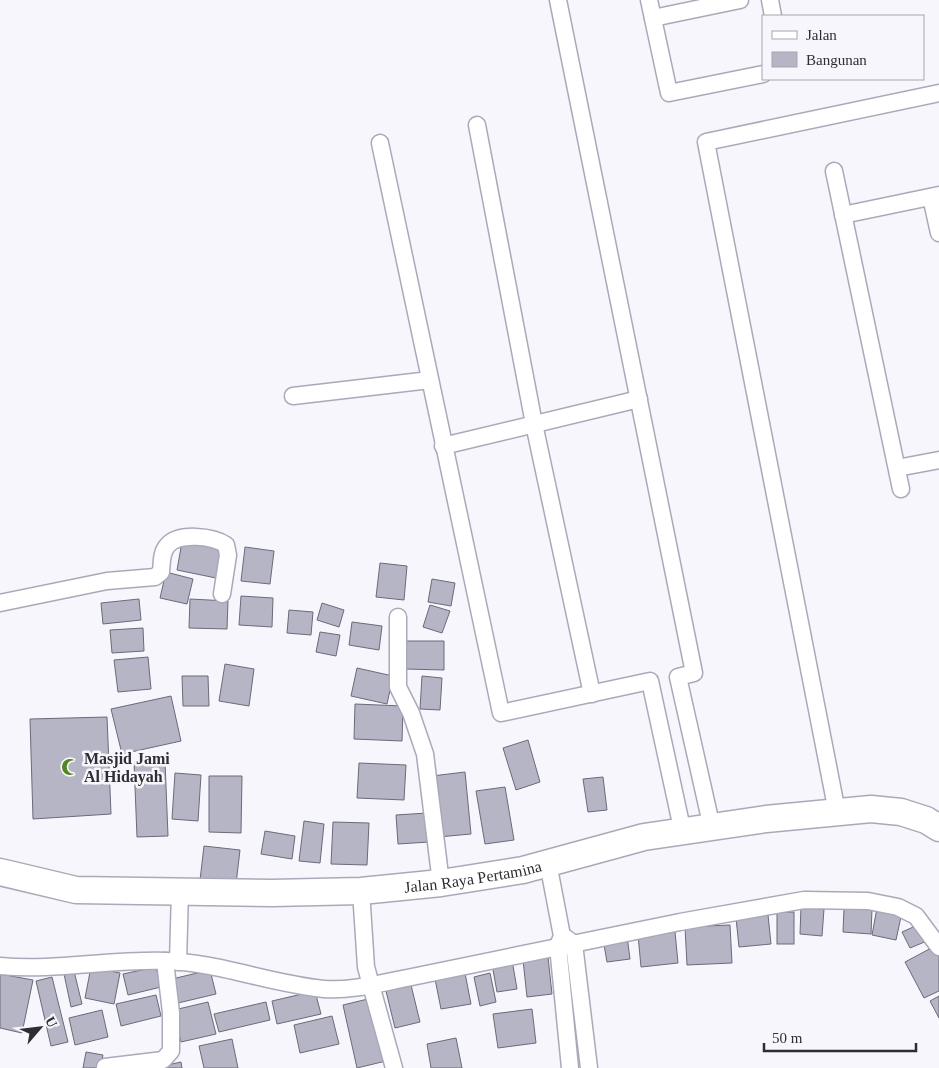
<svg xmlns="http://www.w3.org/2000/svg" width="939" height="1068" font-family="Georgia,serif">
<rect width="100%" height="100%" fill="#f6f6fc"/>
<g fill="#b6b5c5" stroke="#6b6a79">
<path d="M182,542L221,549L216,578L177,570Z"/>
<path d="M245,547L274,551L270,584L241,581Z"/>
<path d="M380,563L407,566L404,600L376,597Z"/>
<path d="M166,572L193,579L187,604L160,598Z"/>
<path d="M432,579L455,583L451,606L428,602Z"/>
<path d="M241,596L273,598L272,627L239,625Z"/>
<path d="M139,599L141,620L103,624L101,603Z"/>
<path d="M190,599L228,601L227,629L189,628Z"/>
<path d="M322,603L344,610L339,627L317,620Z"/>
<path d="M430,605L450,611L442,633L423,627Z"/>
<path d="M289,610L313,612L311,635L287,633Z"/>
<path d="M352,622L382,626L379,650L349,645Z"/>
<path d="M143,628L144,651L112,653L110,630Z"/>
<path d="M320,632L340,635L336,656L316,652Z"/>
<path d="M405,641H444V670L405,669Z"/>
<path d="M148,657L151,689L118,692L114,660Z"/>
<path d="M225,664L254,669L249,706L219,701Z"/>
<path d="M357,668L393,676L387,704L351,696Z"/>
<path d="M182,676H208L209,706H183Z"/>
<path d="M422,676L442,678L440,710L420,709Z"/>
<path d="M171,696L181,741L122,754L111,709Z"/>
<path d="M355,704L403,706L402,741L354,739Z"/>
<path d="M107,717L111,814L33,819L30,719Z"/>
<path d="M528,740L540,782L516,790L503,748Z"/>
<path d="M165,761L168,836L137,837L134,762Z"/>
<path d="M359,763L406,765L404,800L357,798Z"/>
<path d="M465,772L471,834L438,837L432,776Z"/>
<path d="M175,773L201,775L198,821L172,819Z"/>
<path d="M209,776H242L241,833L209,832Z"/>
<path d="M603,777L607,810L588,812L583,779Z"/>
<path d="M505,787L514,840L485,844L476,791Z"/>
<path d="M427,813L429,842L398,844L396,815Z"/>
<path d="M304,821L324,824L320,863L299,861Z"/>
<path d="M333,822L369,823L367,865L331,864Z"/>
<path d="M265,831L295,836L292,859L261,854Z"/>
<path d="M204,846L240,850L236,884L200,880Z"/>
<path d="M801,907L824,909L822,936L800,934Z"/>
<path d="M844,908L872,909L871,934L843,932Z"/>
<path d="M877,908L902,912L896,940L872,935Z"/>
<rect x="777" y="912" width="17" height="32"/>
<path d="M768,915L771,944L739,947L736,918Z"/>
<path d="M920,924L927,941L910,948L902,932Z"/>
<path d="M730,925L732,963L687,965L685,927Z"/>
<path d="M675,932L678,963L641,967L638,935Z"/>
<path d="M627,936L630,959L607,962L603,939Z"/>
<path d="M935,946L939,953V991L924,998L905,962Z"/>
<path d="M548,957L552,994L527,997L523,960Z"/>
<path d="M512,960L517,989L497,992L492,964Z"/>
<path d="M91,967L120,973L114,1004L85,998Z"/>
<path d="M156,967L161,987L128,995L123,974Z"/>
<path d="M210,970L216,994L178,1003L172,979Z"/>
<path d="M74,971L82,1004L71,1007L64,974Z"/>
<path d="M465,973L471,1004L441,1009L435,979Z"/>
<path d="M490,973L496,1002L480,1006L474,977Z"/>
<path d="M0,974L33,980L22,1033L0,1028Z"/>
<path d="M52,977L68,1042L51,1046L36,981Z"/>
<path d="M411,985L420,1022L395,1028L386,991Z"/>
<path d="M315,991L321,1014L277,1024L272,1001Z"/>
<path d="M156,995L161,1016L121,1026L116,1004Z"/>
<path d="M939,996V1018L930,1001Z"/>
<path d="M372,998L386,1061L357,1068L343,1005Z"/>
<path d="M208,1002L216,1034L181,1042L174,1010Z"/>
<path d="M266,1002L270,1020L219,1032L214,1014Z"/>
<path d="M532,1009L536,1043L498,1048L493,1014Z"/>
<path d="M102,1010L108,1037L75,1045L69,1018Z"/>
<path d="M332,1016L339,1044L300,1053L294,1025Z"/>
<path d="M456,1038L462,1068H431L427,1044Z"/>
<path d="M232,1039L238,1068H204L199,1046Z"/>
<path d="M86,1052L103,1055L100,1068H83Z"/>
<path d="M181,1062L182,1068H154Z"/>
</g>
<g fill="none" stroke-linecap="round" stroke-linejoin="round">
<g stroke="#aaa9b9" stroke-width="19">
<g id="street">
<path d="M558,0L694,673L678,677L712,828"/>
<path d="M649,0L669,93L763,74"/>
<path d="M770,0L773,16"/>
<path d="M653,18L740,0"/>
<path d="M477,125L534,424L592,694"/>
<path d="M380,143L501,713L650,681L683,833"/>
<path d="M834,171L901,489"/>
<path d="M931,197L939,233"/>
<path d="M843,215L939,195"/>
<path d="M293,396L430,380"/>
<path d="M443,446L639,399"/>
<path d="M897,468L939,460"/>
<path d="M0,603L107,581L155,577L161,572C162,563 161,553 167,546C178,532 213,536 226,545L228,555L222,594"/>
<path d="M398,617V687L411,713L425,754L441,883"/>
<path d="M837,812L706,142L939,93"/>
<path d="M548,863L562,936L558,946L570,1068"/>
<path d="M361,891L366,967L394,1068"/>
<path d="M566,938L574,944L589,1068"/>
<path d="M178,962L180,891"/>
<path d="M0,966C55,971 111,959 167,961C221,963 271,984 324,989C351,991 381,983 407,978L680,922L804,900L868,901L898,907L916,916L939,947"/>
<path d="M105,1067L163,1060L171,1051V1013L165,961"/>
</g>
</g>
<g stroke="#aaa9b9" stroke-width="29">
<g id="primary">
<path id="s1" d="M0,872L76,890L272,893L361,891L441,883L523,870L644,837L766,819L871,809L901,812L926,820L939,828"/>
</g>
</g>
<use href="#street" stroke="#fff" stroke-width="16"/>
<use href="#primary" stroke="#fff" stroke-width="26"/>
</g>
<defs>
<g id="mosque-bare" transform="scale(1.35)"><path d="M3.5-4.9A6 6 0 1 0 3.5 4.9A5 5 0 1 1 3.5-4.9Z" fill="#528822" stroke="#f6f6fc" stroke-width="2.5" paint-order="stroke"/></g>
</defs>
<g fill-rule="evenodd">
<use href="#mosque-bare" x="70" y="767"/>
</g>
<g text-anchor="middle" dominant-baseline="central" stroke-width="5" stroke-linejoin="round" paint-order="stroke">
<g font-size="16" font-weight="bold" fill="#2d2d33" stroke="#f6f6fc" text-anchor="start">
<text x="84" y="758">Masjid Jami<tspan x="84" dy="18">Al Hidayah</tspan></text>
</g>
<g font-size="16" fill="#2d2d33" stroke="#f6f6fc">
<text stroke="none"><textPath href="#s1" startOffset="476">Jalan Raya Pertamina</textPath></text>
</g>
</g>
<rect x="762" y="15" width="162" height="65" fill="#f6f6fc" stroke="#a6a6ac"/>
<rect x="772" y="31" width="25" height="8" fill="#ffffff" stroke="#a6a6ac"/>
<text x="806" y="40" font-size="15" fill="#2d2d33">Jalan</text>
<rect x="772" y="52" width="25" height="15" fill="#b6b5c5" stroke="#a6a6ac"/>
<text x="806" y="65" font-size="15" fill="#2d2d33">Bangunan</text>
<g transform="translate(40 1028) rotate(62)" stroke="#f6f6fc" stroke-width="4" paint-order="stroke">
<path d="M0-4L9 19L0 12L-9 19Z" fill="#2d2d33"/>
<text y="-8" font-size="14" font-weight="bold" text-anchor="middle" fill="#2d2d33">U</text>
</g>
<path d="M764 1043v8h152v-8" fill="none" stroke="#2d2d33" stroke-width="2.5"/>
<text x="772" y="1043" font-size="15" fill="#2d2d33" stroke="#f6f6fc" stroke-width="4" paint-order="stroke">50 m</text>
</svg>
